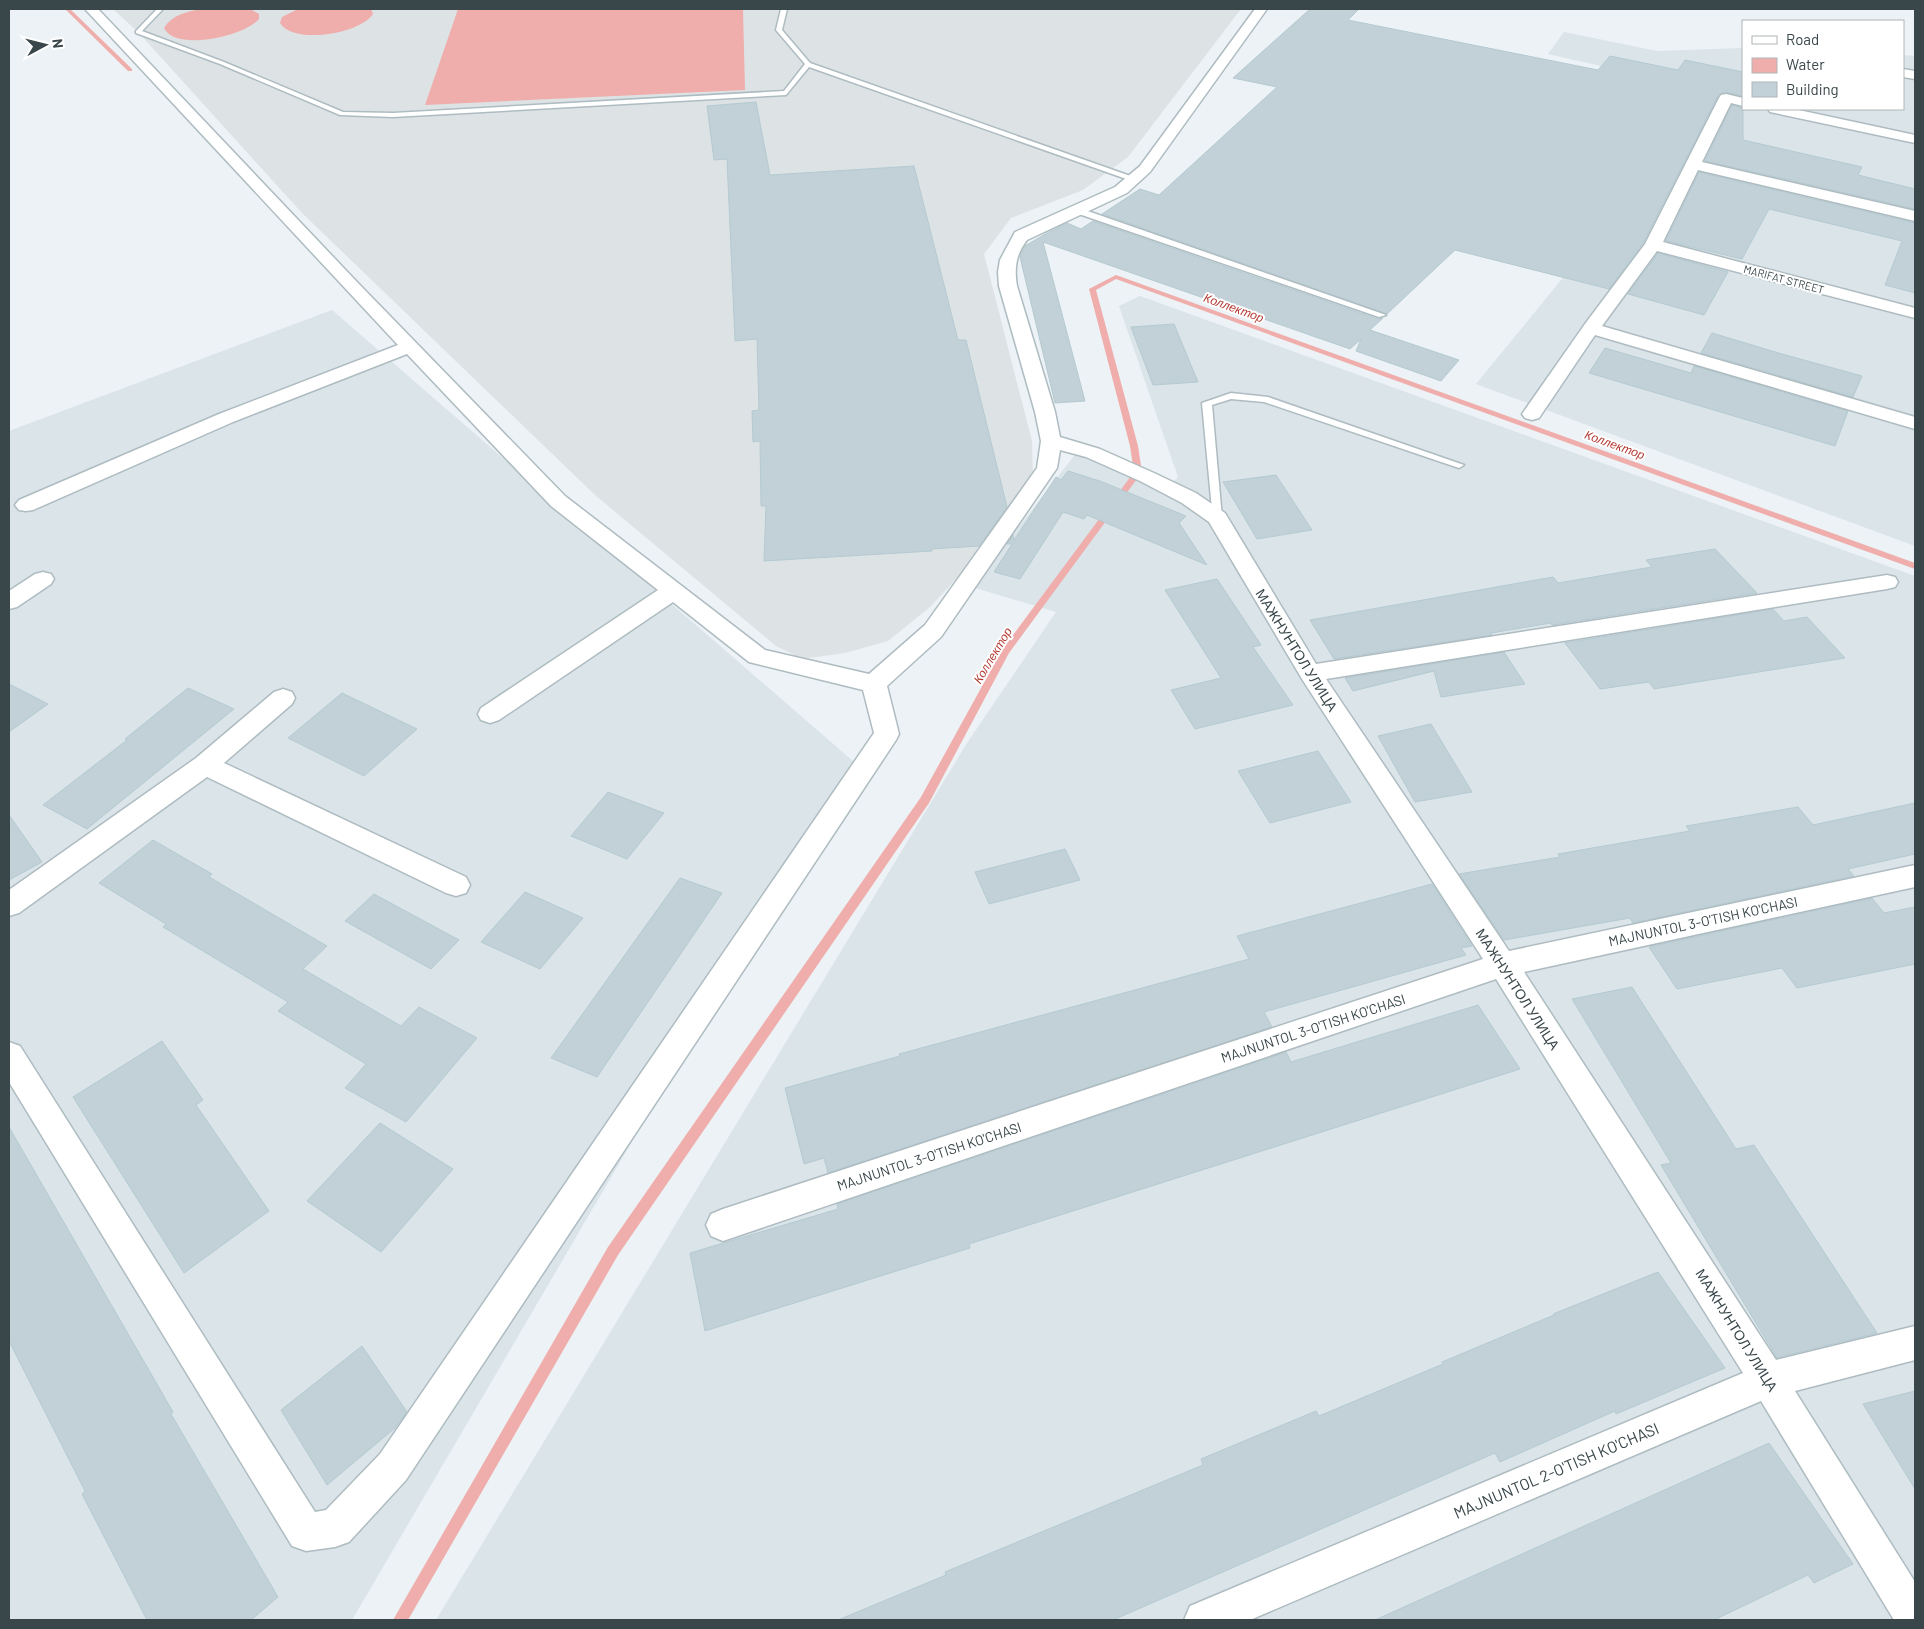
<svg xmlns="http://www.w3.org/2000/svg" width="1924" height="1629" font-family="Barlow,sans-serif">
<rect width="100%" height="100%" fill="#ecf2f5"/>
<g fill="#dae4e9">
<path d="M1564,32L1657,51L1743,48V109H1903V55L1915,56V546L1476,384L1715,92L1548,54Z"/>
<path d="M1140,296L1915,576V1620H436L967,743L1056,612L972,587L1077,452L1166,489L1178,477L1119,306Z"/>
<path d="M332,310L854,762L352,1620H9V431Z"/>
</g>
<path fill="#dde3e5" d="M113,9H1241L1128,157L1083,190L1011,218L984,254L1032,441L1033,477L986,547L930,607L888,641L845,653L802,659L776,646L595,495L302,213L138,32Z"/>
<g fill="#efaeab">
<path d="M200,9H250L259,14V19C245,36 175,52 164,28C172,15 186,12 200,9Z"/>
<path d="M298,9H371L373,14C360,34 293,45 280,23L282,17Z"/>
<path d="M458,9H743L745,90L425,105Z"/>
</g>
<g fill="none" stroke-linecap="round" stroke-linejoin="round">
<g fill="#efaeab" fill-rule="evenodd">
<path d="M65,9H70L132,69V71H128Z"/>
<path d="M1116,275L1915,563V569L1116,279L1096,290L1138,446L1142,472L1009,653L929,803L618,1255L408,1620H393L608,1247L921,797L1002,650L1134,472L1130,446L1089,289Z"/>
</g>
</g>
<g fill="#c1d1d7" stroke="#b4cad1">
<path d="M1310,9H1359L1348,20L1598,70L1610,56L1678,70L1685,60L1743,72V96L1726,92L1719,94L1643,243L1609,289L1455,250L1387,314L1102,214L1140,189L1159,195L1277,87L1233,78Z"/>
<path d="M756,102L770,175L914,166L958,340H966L1007,507L979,546L932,549V551L764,561L766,506H761L760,441L753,442L752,411L759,410L757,339L735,341L727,159L714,160L707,106Z"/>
<path d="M1732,105L1743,108V140L1862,167L1858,175L1915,189V209L1705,161Z"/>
<path d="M1699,172L1915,223V293L1885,285L1902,241L1769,209L1742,259L1666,241Z"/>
<path d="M1093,221L1378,319L1383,318L1370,330L1459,360L1441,381L1356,351L1361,339L1350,349L1043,242L1085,401L1055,403L1020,257L1025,246L1047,233L1067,223L1081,229Z"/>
<path d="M1658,253L1728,272L1704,315L1628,294Z"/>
<path d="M1174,324L1198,382L1153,385L1131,327Z"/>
<path d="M1712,333L1782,354L1862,376L1853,397L1701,353Z"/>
<path d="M1605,348L1691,373L1694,366L1848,411L1835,446L1589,373Z"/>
<path d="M1068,471L1100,481L1186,516L1179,523L1207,565L1087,515L1084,519L1063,512L1020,579L994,572L1012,544H1007L1013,535L1014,540L1056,477L1061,480Z"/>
<path d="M1276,475L1312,530L1257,539L1223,482Z"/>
<path d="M1715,549L1757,593L1552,625L1551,623L1491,633L1492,635L1334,659L1310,620L1553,577L1558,583L1652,567L1646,560Z"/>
<path d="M1217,579L1261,645L1253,647L1293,705L1195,729L1171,690L1221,678L1165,590Z"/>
<path d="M1773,609L1784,621L1807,617L1845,658L1654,689L1649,682L1600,689L1565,643Z"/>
<path d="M1504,652L1525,684L1441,697L1434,671L1353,691L1345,678Z"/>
<path d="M9,684L48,704L9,732Z"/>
<path d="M188,688L234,709L87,829L43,805L127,740L125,739Z"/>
<path d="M342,693L417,729L364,776L288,738Z"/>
<path d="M1431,724L1472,792L1415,802L1378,736Z"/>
<path d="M1318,751L1351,802L1270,823L1238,771Z"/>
<path d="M608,792L664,813L627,859L571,836Z"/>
<path d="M1915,803V854L1848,869L1854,876L1633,923L1630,918L1504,940L1459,874L1560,857L1558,854L1690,831L1686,826L1798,807L1813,825Z"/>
<path d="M9,815L42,862L9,880Z"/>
<path d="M153,840L212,874L209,877L327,946L303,969L401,1026L419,1007L477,1038L406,1122L345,1088L366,1064L278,1011L288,1002L163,927L166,924L99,883Z"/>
<path d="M1065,849L1080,880L989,904L975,872Z"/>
<path d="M680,878L722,893L597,1077L551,1058Z"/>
<path d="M1432,884L1472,946L1461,948L1466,955L1264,1012L1272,1027L828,1173L824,1158L804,1164L785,1088L900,1056L899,1054L1249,959L1237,936Z"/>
<path d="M525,892L583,918L540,969L481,942Z"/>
<path d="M374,894L459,940L431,969L345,921Z"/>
<path d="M1872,898L1884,913L1915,907V964L1797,988L1782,968L1677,989L1649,947Z"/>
<path d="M1632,987L1736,1149L1754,1145L1877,1333L1777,1358L1661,1165L1671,1163L1572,999Z"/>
<path d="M1478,1005L1520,1069L969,1244L970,1248L705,1331L690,1253L838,1209L837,1204L1286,1052L1291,1062Z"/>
<path d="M162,1041L203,1100L196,1105L269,1211L184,1273L73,1097Z"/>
<path d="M380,1123L453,1169L381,1252L307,1201Z"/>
<path d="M9,1127L173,1412L171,1414L278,1597L251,1620H147L82,1494L85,1491L9,1341Z"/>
<path d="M1658,1272L1725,1368L1616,1414L1615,1411L1500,1462L1495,1453L1113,1620H838L946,1575L945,1572L1203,1465L1201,1459L1316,1411L1319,1416L1443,1364L1442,1362L1554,1315L1553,1314Z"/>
<path d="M362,1346L407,1412L395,1428L327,1485L281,1410Z"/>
<path d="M1915,1391V1489L1863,1404Z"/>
<path d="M1769,1443L1853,1564L1814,1583L1808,1575L1714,1620H1375Z"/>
</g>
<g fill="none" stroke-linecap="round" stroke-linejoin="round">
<g stroke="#aebcc1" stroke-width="3">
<g id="service">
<path d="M157,9H163L142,31L224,62L343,112L393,113L784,91L805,64L776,30L781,9H787L782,30L810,63L1139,179L1132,181L809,67L786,95L393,117L340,115L220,64L136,33V31Z"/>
<path d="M1073,208H1079L1386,315L1379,317L1073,212Z"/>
<path d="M1231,393L1268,397L1464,465L1459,468L1456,467L1264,402L1231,399L1212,405L1222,518L1217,521L1213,520L1202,403Z"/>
</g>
</g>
<g stroke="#aebcc1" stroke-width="3">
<g id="minor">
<path d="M85,9H98L357,282L565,496L765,650L869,674L925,625L1037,468L1041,441L1035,412L999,286L998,272L1000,260L1015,232L1115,187L1140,166L1255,9H1267L1150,172L1127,193L1027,240C1016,254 1014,268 1017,286L1055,412L1060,437L1100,449L1154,473L1196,493L1225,513L1316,664L1887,575L1895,577L1898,582L1895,587L1887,589L1326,679L1509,951L1915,865V887L1524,972L1776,1360L1915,1326V1360L1795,1391L1915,1582V1620H1894L1761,1401L1250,1620H1184L1190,1606L1743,1373L1496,979L723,1241L711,1236L706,1225L711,1214L723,1209L1483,959L1302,679L1209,522L1182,503L1140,481L1086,457L1060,450L1057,468L941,637L887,686L899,734L896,740L406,1480L349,1542L335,1547L306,1551L292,1546L9,1082V1042L20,1046L315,1512L326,1510L380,1454L874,733L863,690L749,662L673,602L499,720L490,723L481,720L478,714L481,708L658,590L551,506L407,354L233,422L33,510L26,511L19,510L15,505L19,500L219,414L398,345Z"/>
<path d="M1903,69L1915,71V79L1903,77Z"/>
<path d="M1726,94L1743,98V106L1731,103L1702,162L1915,211V221L1698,170L1663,242L1915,308V318L1657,251L1602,326L1915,417V429L1595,335L1539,418L1532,420L1525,418L1522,414L1585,324L1645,244L1719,98L1721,95Z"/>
<path d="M1768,109H1794L1915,135V143L1775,113L1770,112Z"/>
<path d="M43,572L51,574L54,579L51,584L17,607L9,609V591L35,574Z"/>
<path d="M283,689L292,692L295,698L292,704L224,763L466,877L470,885L466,893L456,896L446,893L207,777L19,913L9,916V890L196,758L274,692Z"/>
</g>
</g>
<use href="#service" fill="#fff" fill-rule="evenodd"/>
<use href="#minor" fill="#fff" fill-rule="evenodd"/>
</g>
<g text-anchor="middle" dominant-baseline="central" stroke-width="4" stroke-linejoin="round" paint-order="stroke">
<g font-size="11" fill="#39464a" stroke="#fff">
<text transform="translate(1784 279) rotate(15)">MARIFAT STREET</text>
</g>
<g font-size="12" font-style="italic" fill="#b43c34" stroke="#fff">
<text transform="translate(1234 307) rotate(20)">Коллектор</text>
<text transform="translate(1615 444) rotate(20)">Коллектор</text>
<text transform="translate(992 655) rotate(-59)">Коллектор</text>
</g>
<g font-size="14" fill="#39464a" stroke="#fff">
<text transform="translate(1297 650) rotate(58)">МАЖНУНТОЛ УЛИЦА</text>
<text transform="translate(1703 921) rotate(-12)">MAJNUNTOL 3-O'TISH KO'CHASI</text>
<text transform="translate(1518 989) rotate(57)">МАЖНУНТОЛ УЛИЦА</text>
<text transform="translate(1313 1028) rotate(-18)">MAJNUNTOL 3-O'TISH KO'CHASI</text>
<text transform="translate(929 1156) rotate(-18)">MAJNUNTOL 3-O'TISH KO'CHASI</text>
<text transform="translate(1737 1330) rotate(58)">МАЖНУНТОЛ УЛИЦА</text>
</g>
<g font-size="16" fill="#39464a" stroke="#fff">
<text transform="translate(1556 1470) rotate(-23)">MAJNUNTOL 2-O'TISH KO'CHASI</text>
</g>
</g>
<rect width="1924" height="1629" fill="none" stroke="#39464a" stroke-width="20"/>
<rect x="1742" y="20" width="162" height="90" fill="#ffffff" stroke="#b0b5b7"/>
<rect x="1752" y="36" width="25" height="8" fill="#ffffff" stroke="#b0b5b7"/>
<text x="1786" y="45" font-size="15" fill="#39464a">Road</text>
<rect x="1752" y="58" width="25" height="15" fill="#efaeab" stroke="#b0b5b7"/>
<text x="1786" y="70" font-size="15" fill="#39464a">Water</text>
<rect x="1752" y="82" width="25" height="15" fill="#c1d1d7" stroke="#b0b5b7"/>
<text x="1786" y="95" font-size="15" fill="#39464a">Building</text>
<g transform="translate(45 45) rotate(83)" stroke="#ffffff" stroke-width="4" paint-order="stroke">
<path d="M0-4L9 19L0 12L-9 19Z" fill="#39464a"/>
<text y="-8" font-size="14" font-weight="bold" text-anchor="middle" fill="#39464a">N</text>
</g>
</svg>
